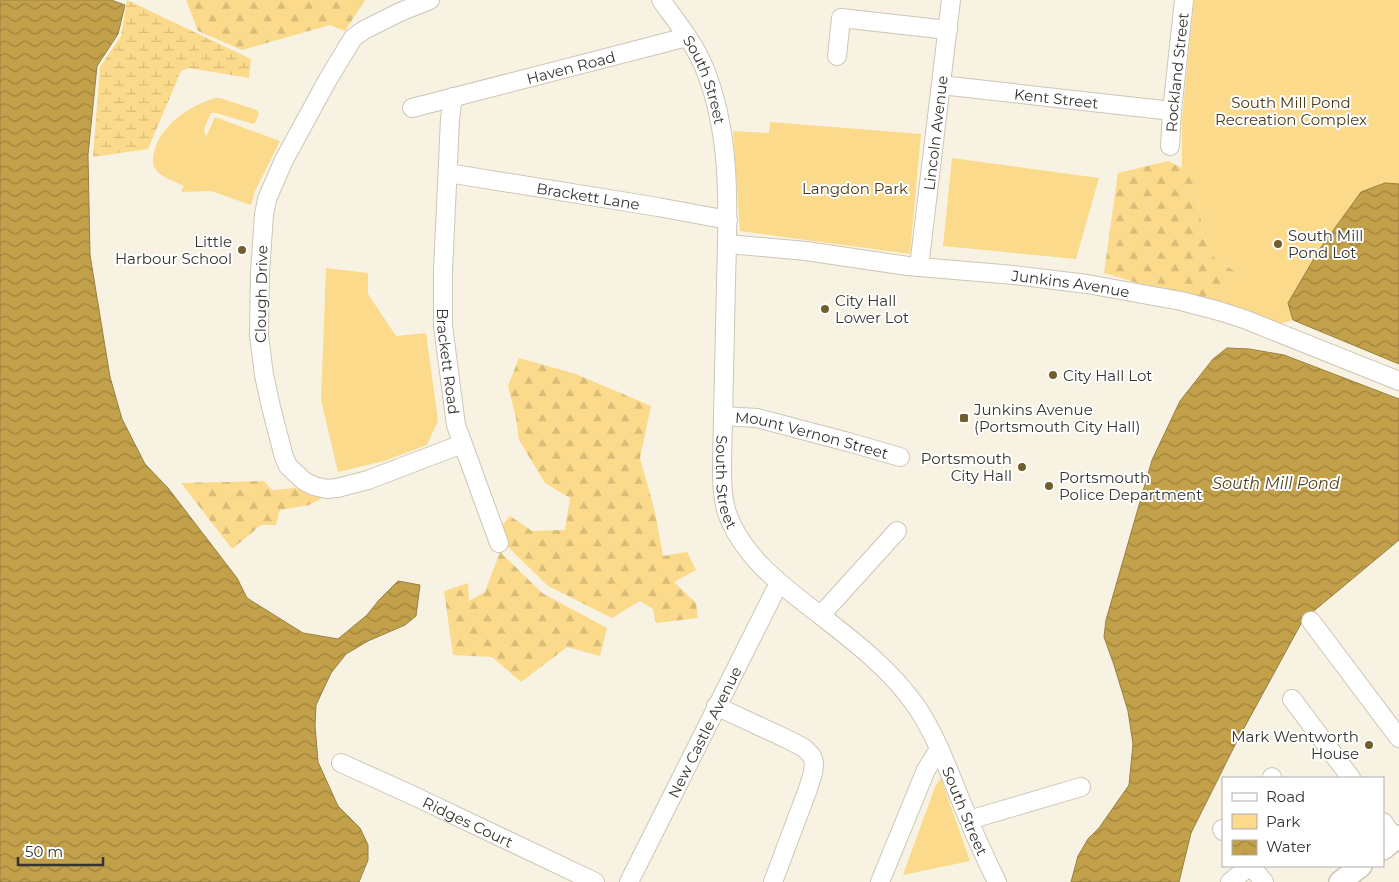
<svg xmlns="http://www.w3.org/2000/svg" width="1399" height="882" font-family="Montserrat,sans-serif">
<defs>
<pattern id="forest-firs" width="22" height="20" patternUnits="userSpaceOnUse" patternTransform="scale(1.25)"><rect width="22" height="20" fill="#fbda8b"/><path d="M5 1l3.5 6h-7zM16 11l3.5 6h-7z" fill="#d8bc78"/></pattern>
<pattern id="wetland-marsh" width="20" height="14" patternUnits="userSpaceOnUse" patternTransform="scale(1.25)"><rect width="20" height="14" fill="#fbda8b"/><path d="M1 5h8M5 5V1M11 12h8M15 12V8" fill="none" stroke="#d8bc78"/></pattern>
<pattern id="water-waves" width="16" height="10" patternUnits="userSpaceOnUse" patternTransform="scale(1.25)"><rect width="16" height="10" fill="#c3a04a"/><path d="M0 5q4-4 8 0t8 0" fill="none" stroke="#9f833e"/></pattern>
</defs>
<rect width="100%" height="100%" fill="#f8f2e2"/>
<g fill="url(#forest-firs)">
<path d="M186,0H365L345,31L330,25L242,50L198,31Z"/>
<path d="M1168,161L1195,174L1203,235L1216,260L1235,271L1212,299L1141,284L1104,273L1118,173Z"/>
<path d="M519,358L576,374L651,406L640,458L655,512L663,556L687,552L696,570L674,582L696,603L698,618L656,623L653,609L640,601L612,618L548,586L503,542L500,528L510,516L532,531L565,530L570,498L545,483L519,440L516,418L508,386Z"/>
<path d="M264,481L272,490L295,488L324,497L309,505L280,510L276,525H261L232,549L181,483Z"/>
<path d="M500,552L542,593L607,628L600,656L567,647L521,682L492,657L453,655L444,591L468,583L469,601L485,592Z"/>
</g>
<path fill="url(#wetland-marsh)" d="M127,0L251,59L249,78L189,68L181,71L148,149L93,157L100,67L121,36Z"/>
<g fill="#fbda8b">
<path d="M1194,0H1399V184L1361,192L1319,250L1288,303L1293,320L1279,324L1212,299L1235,271L1216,260L1203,235L1195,174L1182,168V119Z"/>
<path d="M215,98H220L257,110L259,114L255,123L253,124L216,113H211L204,129L206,137L215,117L280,141L255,191L251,205L211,191L181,192L184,186C176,182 163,178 157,171C152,166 152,159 154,153C160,125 189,106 215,98Z"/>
<path d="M770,122L921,134L910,254L740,231L733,131L769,133Z"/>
<path d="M952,158L1099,178L1076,259L943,246Z"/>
<path d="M326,268L368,273V294L396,336L426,333L438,421L427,445L384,461L338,472L321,400Z"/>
<path d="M941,778L970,861L903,875L935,787Z"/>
</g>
<g fill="url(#water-waves)" stroke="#998042">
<path d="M0,0H111L125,5L118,34L97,66L88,155L90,255L110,377L122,419L145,464L168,488L237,578L247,598L303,633L338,639L367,615L379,600L398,581L420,585L416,616L405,625L368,641L346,654L331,673L316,705L315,725L318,762L338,806L360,828L368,845V860L359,882H0Z"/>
<path d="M1385,183L1399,184V364L1293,320L1288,303L1319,250L1361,192Z"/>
<path d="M1227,348L1249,349L1284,355L1399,399V540L1303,620L1237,741L1191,833L1179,882H1071L1078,856L1088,839L1099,828L1129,785L1133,744L1128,711L1114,665L1104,637L1106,620L1152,460L1180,401L1213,359Z"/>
</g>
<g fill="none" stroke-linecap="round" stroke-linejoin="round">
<g stroke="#ccc6b6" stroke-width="20">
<g id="minor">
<path d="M430,0L400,12L364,30L353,38L327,81L284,160L267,199L264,215L260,272L259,335L264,375L271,407L284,457L288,466L304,481L314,486L327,489L337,488L368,480L462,444"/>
<path id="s1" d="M661,0C676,21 694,43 704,67C732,135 728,210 726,281C725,342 723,403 722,464C722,480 722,497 727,513C743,558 784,587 820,615C855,642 891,670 916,706C940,741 952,782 969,820C977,841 987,861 997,882"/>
<path d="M837,56L841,18L948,30"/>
<path id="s2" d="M941,85L1172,111"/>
<path id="s3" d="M453,97L450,119L443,271V326L456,425L499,543"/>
<path id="s4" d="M412,108L687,37"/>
<path id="s5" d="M1170,146L1172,111L1184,0"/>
<path id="s6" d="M448,173L658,207L728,220"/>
<path id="s7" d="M728,244L806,251L908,266L1014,275L1087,284L1181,301L1219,311L1244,319L1399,381"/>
<path id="s8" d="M919,267L951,0"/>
<path id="s9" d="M723,416L757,418L848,442L900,457"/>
<path d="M821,615L897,531"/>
<path d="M1311,621L1399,738"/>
<path d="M1292,699L1351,778"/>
<path d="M716,706L789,740L804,748L812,756L814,763L813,773L808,789L773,882"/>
<path id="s10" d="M341,763L412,795L595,882"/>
<path d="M1272,777V778"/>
<path d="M969,820L1081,787"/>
<path d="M1383,822L1395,839"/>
<path d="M1222,829L1223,831"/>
<path d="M1251,866L1264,882"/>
<path id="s11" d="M629,882L779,583"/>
<path d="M880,882L926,770L939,749"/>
<path d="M1230,882L1250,866"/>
</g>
</g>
<g stroke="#ccc6b6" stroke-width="24">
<g id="major">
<path d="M1383,849L1399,836"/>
<path d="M1340,882L1361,866"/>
</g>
</g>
<use href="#minor" stroke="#fff" stroke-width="18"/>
<use href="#major" stroke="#fff" stroke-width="21"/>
</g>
<g fill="#725e2d" stroke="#fff" stroke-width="2">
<circle cx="1278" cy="244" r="5"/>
<circle cx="242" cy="250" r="5"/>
<circle cx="825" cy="309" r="5"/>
<circle cx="1053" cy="375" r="5"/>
<rect x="959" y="413" width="10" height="10" rx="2.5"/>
<circle cx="1022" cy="467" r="5"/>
<circle cx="1049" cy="486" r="5"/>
<circle cx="1369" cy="745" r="5"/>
</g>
<g text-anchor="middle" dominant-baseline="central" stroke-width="4" stroke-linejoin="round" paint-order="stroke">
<g font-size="15" fill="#36342e" stroke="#fff">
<text stroke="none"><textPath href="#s4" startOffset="164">Haven Road</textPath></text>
<text stroke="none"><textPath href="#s5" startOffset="74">Rockland Street</textPath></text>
<text stroke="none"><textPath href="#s1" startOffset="92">South Street</textPath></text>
<text stroke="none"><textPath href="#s2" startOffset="116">Kent Street</textPath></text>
<text stroke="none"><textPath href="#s8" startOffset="135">Lincoln Avenue</textPath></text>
<text stroke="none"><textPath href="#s6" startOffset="142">Brackett Lane</textPath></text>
<text stroke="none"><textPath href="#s7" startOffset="345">Junkins Avenue</textPath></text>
<text transform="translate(261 294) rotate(-89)">Clough Drive</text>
<text stroke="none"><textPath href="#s3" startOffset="265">Brackett Road</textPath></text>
<text stroke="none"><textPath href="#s9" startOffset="91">Mount Vernon Street</textPath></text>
<text stroke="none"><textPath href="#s1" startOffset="498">South Street</textPath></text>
<text stroke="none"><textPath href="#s11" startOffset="168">New Castle Avenue</textPath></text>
<text stroke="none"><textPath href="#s1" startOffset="918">South Street</textPath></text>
<text stroke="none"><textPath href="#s10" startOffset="140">Ridges Court</textPath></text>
</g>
<g font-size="15" fill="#493a15" stroke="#fff">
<text x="1291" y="102">South Mill Pond<tspan x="1291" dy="17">Recreation Complex</tspan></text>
<text x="855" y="188">Langdon Park</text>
</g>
<g font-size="15" fill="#36342e" stroke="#fff" text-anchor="start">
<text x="1288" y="235">South Mill<tspan x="1288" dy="17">Pond Lot</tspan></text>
<text x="232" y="241" text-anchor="end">Little<tspan x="232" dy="17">Harbour School</tspan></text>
<text x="835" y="300">City Hall<tspan x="835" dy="17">Lower Lot</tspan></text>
<text x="1063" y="375">City Hall Lot</text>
<text x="974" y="409">Junkins Avenue<tspan x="974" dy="17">(Portsmouth City Hall)</tspan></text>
<text x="1012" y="458" text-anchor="end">Portsmouth<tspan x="1012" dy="17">City Hall</tspan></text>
<text x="1059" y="477">Portsmouth<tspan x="1059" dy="17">Police Department</tspan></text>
<text x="1359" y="736" text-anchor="end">Mark Wentworth<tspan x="1359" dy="17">House</tspan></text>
</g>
<g font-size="16" font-style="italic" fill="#52431e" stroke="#fff">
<text x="1276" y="483">South Mill Pond</text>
</g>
</g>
<rect x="1222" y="777" width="162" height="90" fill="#ffffff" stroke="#afaeab"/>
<rect x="1232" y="793" width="25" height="8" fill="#ffffff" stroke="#afaeab"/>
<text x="1266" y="802" font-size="15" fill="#36342e">Road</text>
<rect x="1232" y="814" width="25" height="15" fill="#fbda8b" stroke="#afaeab"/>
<text x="1266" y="827" font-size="15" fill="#36342e">Park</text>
<rect x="1232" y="840" width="25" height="15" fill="url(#water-waves)" stroke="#afaeab"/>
<text x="1266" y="852" font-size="15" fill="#36342e">Water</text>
<path d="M18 857v8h85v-8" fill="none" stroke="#36342e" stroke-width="2.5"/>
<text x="25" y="857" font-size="15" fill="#36342e" stroke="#ffffff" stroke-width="4" paint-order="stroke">50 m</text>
</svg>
